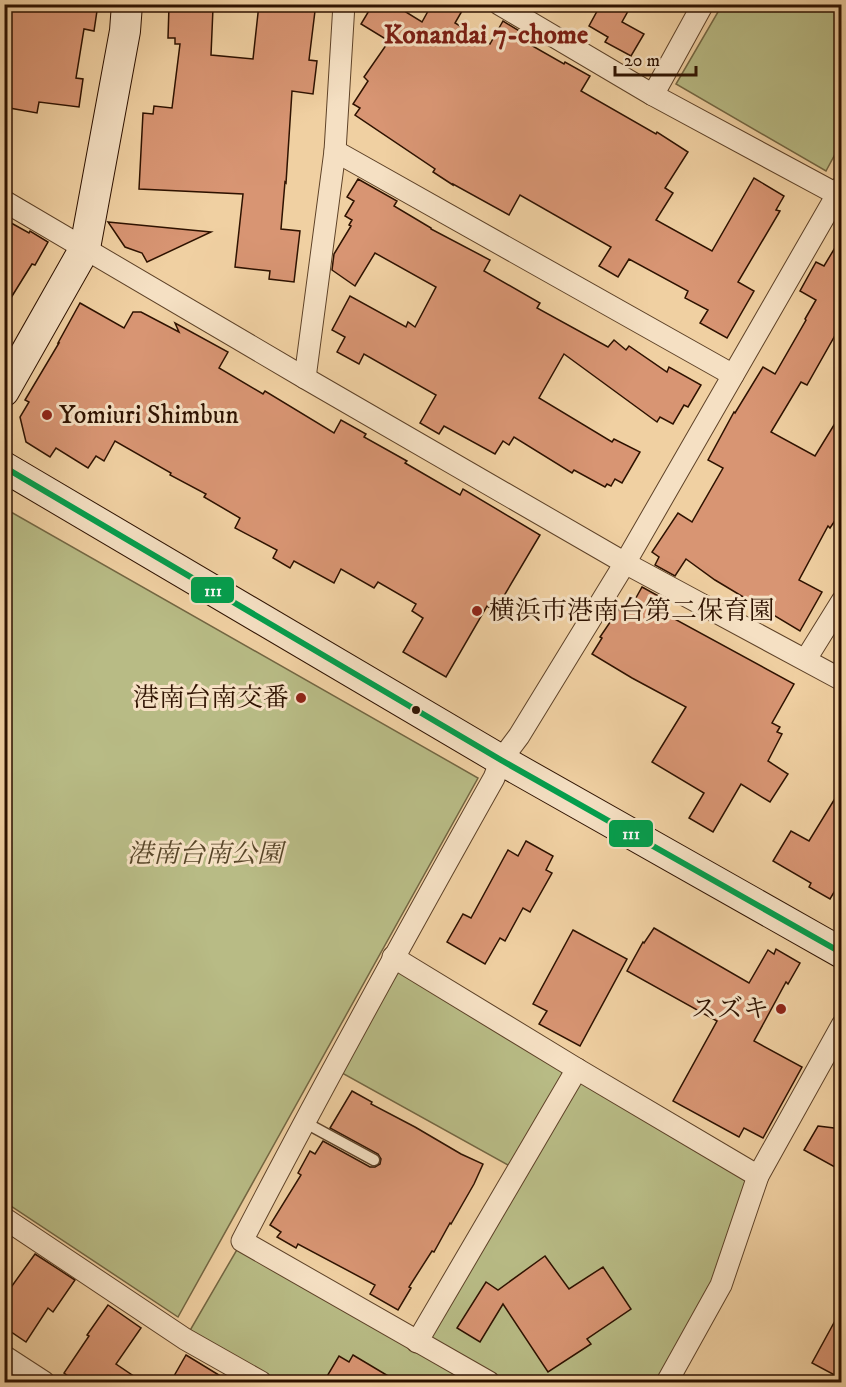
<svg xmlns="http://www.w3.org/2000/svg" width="846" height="1387" font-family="'IM FELL DW Pica','Noto Serif JP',serif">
<rect width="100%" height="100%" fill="#f0d0a2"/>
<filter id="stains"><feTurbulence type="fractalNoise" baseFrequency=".00333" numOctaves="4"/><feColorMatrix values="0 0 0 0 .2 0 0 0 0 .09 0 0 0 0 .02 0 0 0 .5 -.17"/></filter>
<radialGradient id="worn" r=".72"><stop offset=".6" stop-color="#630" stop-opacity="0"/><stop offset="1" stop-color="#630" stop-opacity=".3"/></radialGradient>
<g fill="#b8bb85" stroke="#736642" stroke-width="1.5">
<path d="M722,5H841V143L826,171L676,84Z"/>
<path d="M4,508L478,778L178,1317L5,1202Z"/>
<path d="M393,957L758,1176L667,1382H261L185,1339L242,1241L417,1341L517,1170L333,1068Z"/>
</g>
<g fill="#d89573" stroke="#2e1200" stroke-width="1.5">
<path d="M23,4H98L94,31L84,29L76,78L83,79L79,107L39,102L37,113L4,107V6L22,10Z"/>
<path d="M259,4L315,11L309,60L317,61L313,94L292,91L286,183L285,182L281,229L300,231L294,282L269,279L270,271L235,267L243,194L139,189L143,113L153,114L154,106L172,108L180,44H175V38H168L169,6L213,8L211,55L253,59Z"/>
<path d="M373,4H393L422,22L432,4H450L462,11L455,23L490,44L503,21L526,35L522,40L564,64L565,62L590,76L581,91L656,134L657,132L688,152L665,188L673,193L656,220L712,251L754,178L784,196L776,210L780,211L738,282L754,291L727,338L700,323L708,310L685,298L688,291L629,259L618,277L599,266L611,247L520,195L509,215L453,184V185L433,172L435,169L355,115L360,108L353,104L368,81L364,77L389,41L361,24Z"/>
<path d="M601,4H632L622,22L644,34L631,56L605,42L608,37L589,26Z"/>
<path d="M358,179L397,201L394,206L431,228V229L490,260L484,271L540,303L537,308L608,347L614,340L626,350L629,346L667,372L669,367L701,385L688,407L684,405L673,424L660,417L657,422L564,354L539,398L612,442L614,439L640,452L622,483L615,479L611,486L607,484L605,487L574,470L572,473L514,437L509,445L503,441L495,454L444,426L439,434L420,423L436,395L364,354L359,364L337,352L345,337L332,330L350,296L406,327L408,322L415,327L436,287L375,253L355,286L332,270L334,254L351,226L349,225L352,220L345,216L354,201L347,197Z"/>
<path d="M4,219L29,233L30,231L48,242L35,265L32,264L4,309Z"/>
<path d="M108,222L211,232L147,262L142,253L125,247Z"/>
<path d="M842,236V323L807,385L801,382L771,432L815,456L842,412V510L830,528L828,526L799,580L822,592L800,631L715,580L686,559L675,576L655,565L659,557L652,552L678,513L692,522L723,468L708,460L734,412L735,413L763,367L775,374L806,320L805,319L816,300L800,291L816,262L824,266Z"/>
<path d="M80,303L124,328L133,312H141L179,332L175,323L228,352L219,368L263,394L265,391L334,433L341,420L366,434L364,437L407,461L405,463L460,495L463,489L540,535L495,611L487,606L446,677L403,652L423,618L412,611L416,604L378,582L374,588L341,569L334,583L294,561L290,568L273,558L277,550L235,528L240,518L204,497L206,494L170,475L171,473L115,441L104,461L96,456L88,468L56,448L50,457L26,442L20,417L29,402L25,400L59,343H58Z"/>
<path d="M642,587L664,599L658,610L794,684L772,723L780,727L777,732L782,734L768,761L788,774L770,802L741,784L713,832L689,818L704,793L652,762L686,707L632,678L592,654L602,638L600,637L619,609L627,614Z"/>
<path d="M842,787V879L830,899L809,887L811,883L773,861L791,831L809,841Z"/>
<path d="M526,841L553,856L546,870L552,873L530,912L523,908L505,941L500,938L485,964L447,942L463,914L471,918L508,850L518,856Z"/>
<path d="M654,928L749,983L768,950L774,954L776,949L800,963L788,984L786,982L754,1041L802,1067L763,1138L744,1128L739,1137L673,1101L717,1021L627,971L643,942L644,943Z"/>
<path d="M573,930L627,959L580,1046L539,1024L547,1011L533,1004Z"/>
<path d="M352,1091L372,1102L371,1104L415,1127L461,1154L483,1164L474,1184L451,1224L450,1223L434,1252L432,1251L409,1287L411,1288L398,1310L370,1294L375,1285L298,1244L296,1248L277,1237L281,1232L270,1225L301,1175L298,1173L310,1151L315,1154L323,1141L370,1167H375L380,1164L381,1159L378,1154L330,1128Z"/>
<path d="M818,1126L842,1129V1171L804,1150Z"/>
<path d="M35,1254L75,1280L53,1312L48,1308L26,1342L4,1327V1297Z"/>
<path d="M545,1256L569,1289L603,1267L631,1309L587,1339L591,1344L548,1372L503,1304L480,1342L457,1328L486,1282L498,1290Z"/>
<path d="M108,1305L141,1328L116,1364L144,1383H78L64,1373L89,1336L87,1335Z"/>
<path d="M842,1308V1379L812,1363Z"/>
<path d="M186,1355L232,1383H170Z"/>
<path d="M353,1355L400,1383H323L339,1356L349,1362Z"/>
</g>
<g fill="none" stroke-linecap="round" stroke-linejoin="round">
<g stroke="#5e4228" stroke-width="13">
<g id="lane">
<path d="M304,1122L374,1160"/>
<path d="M16,1382L25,1370"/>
</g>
</g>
<g stroke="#5e4228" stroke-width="23">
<g id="street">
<path d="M499,4L653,95L842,197"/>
<path d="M653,95L703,4"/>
<path d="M335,151L733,375"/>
<path d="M4,201L305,378L625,563L842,680"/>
<path d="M305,378L335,151L344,4"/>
<path d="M806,659L842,601"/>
<path d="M393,957L577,1069L758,1176"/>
<path d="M4,1218L185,1339L261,1382"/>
<path d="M417,1342L577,1069"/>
<path d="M4,1356L44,1382"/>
<path d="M489,1382L242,1241C323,1085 408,931 494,778L501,760L519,736L625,563L842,186"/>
<path d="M667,1382L721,1285L758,1176L842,1025"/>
</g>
</g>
<g stroke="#2e1200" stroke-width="32">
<g id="secondary">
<path d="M4,391L85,248L125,31L127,4"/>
<path d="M4,467L501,760L842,953"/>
</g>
</g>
<use href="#lane" stroke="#f5e0c3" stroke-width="10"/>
<use href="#street" stroke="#f5e0c3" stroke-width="21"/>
<use href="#secondary" stroke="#f5e0c3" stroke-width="30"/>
<g stroke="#f5e0c3" stroke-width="10">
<path id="bus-1" d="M4,467L501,760L842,953"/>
</g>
<use href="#bus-1" stroke="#029f4d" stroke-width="6"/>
</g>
<g fill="#8f2418" stroke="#f5e0c3" stroke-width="2">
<circle cx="47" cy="415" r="6"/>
<circle cx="477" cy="611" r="6"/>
<circle cx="301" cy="698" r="6"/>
<circle cx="781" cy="1009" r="6"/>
</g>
<circle fill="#2e1200" stroke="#f5e0c3" stroke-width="2" cx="416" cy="710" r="5"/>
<g text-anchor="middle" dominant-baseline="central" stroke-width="6" stroke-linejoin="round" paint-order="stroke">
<g font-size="26" fill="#2e1200" stroke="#f5e0c3" text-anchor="start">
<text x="59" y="415">Yomiuri Shimbun</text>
<text x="489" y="611">横浜市港南台第二保育園</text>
<text x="289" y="698" text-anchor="end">港南台南交番</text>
<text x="769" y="1009" text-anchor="end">スズキ</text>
</g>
<g font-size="26" font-style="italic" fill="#574528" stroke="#f5e0c3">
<text x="205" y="854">港南台南公園</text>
</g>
<g font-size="27" font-weight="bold" fill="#7a1f14" stroke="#f5e0c3">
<text x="486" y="35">Konandai 7-chome</text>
</g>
</g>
<g stroke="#f5e0c3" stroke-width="2">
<rect x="190" y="576" width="45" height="28" rx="6" fill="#029f4d"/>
<rect x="608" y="819" width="46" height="29" rx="6" fill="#029f4d"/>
</g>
<g font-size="16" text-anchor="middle" font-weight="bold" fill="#fff">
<text x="213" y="596">111</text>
<text x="631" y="839">111</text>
</g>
<rect width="846" height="1387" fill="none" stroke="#f0d0a2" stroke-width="24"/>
<rect x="6" y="6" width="834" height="1375" fill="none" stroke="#2e1200" stroke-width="3"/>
<rect x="12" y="12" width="822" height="1363" fill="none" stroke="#2e1200" stroke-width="1.5"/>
<path d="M615 66v9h81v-9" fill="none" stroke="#2e1200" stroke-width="3"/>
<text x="624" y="66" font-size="18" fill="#2e1200" stroke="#f5e0c3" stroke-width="4.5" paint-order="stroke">20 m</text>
<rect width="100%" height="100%" filter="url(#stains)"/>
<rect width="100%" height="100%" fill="url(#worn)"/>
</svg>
